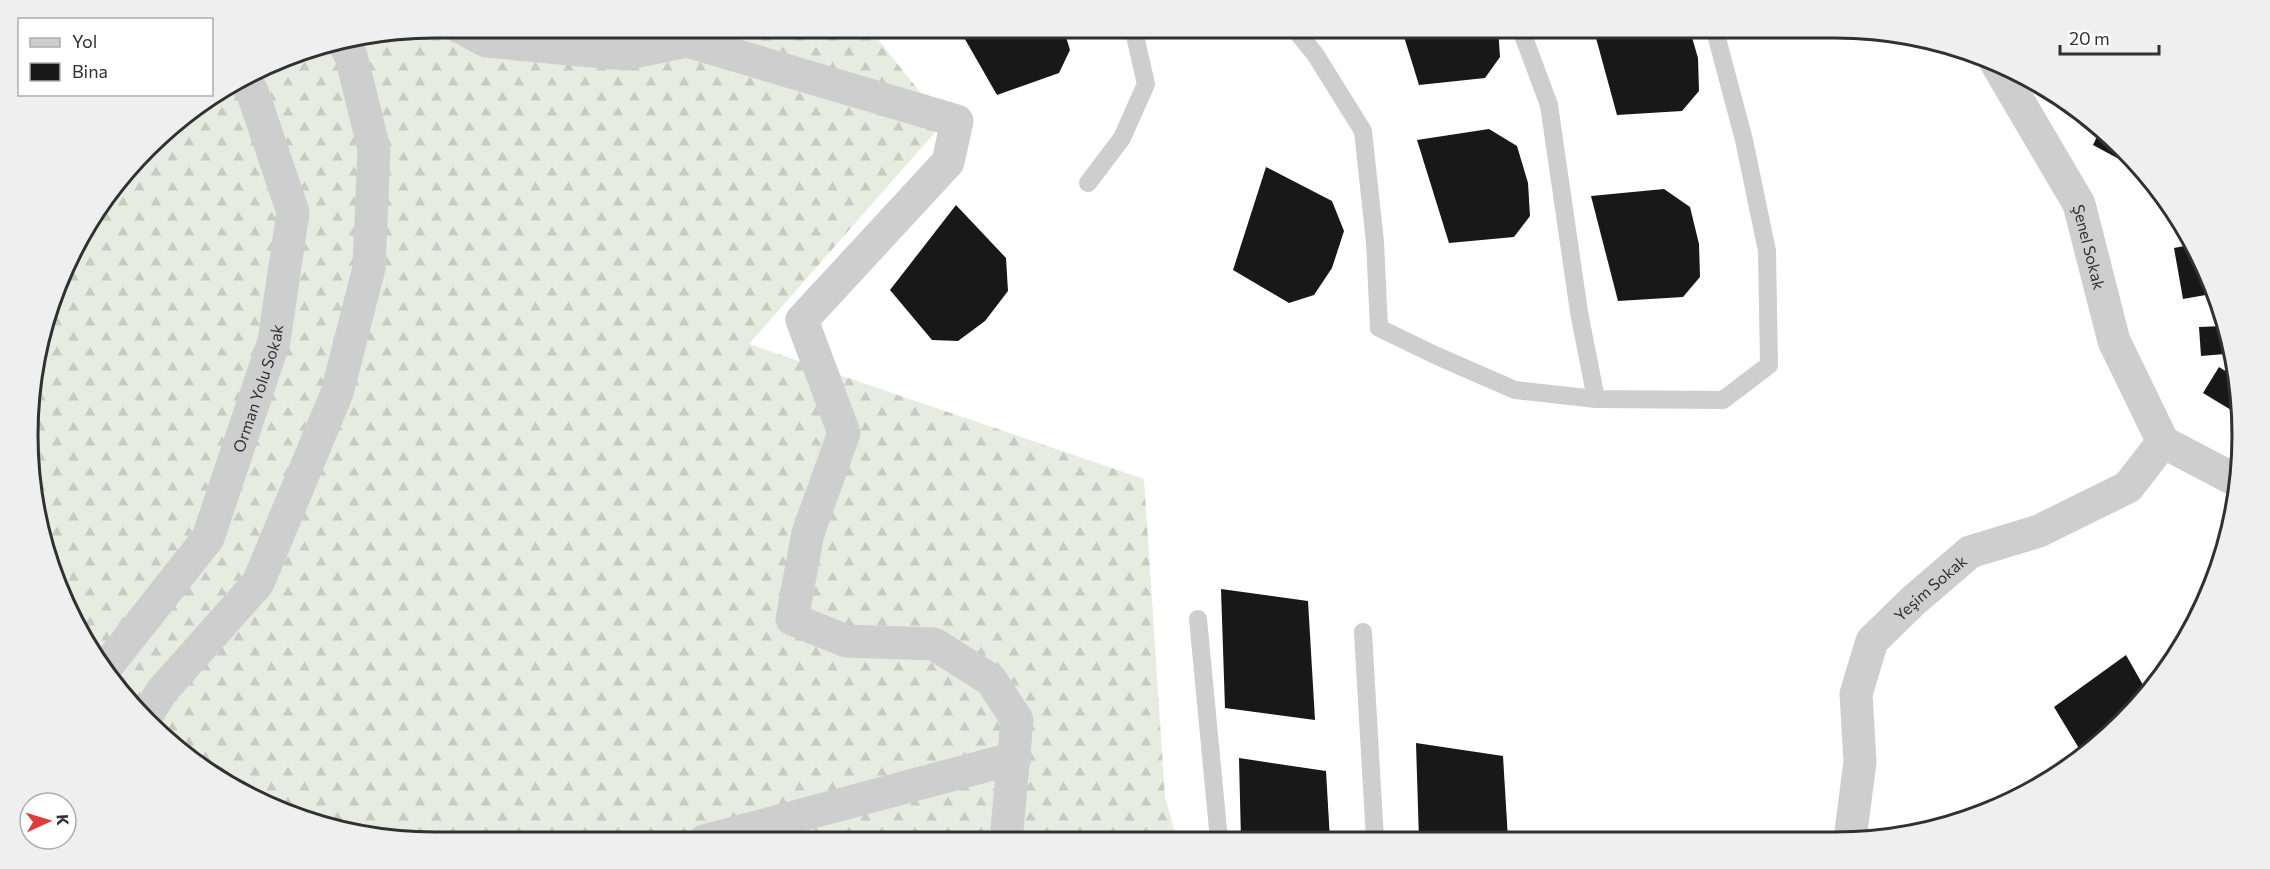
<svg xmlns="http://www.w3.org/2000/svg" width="2270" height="869" font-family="Commissioner,sans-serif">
<defs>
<pattern id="forest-firs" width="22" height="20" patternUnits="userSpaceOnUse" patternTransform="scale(1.5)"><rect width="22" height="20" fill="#e6ede0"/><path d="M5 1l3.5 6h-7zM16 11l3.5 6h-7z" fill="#c6ccc1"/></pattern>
</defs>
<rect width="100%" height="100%" fill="#fff"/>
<path fill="url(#forest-firs)" d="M434,27H868L944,122L749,344L1144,479L1165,797L1177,840L434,842L329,828L255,800L187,758L95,661L58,590L35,514L31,381L49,304L81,231L166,128L231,81L303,49Z"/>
<g fill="#181818">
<path d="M958,27H1063L1070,50L1059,73L997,95Z"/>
<path d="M1401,27H1498L1500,57L1485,78L1419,85Z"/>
<path d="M1593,27H1689L1698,58L1699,91L1682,111L1617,115Z"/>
<path d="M2101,128L2142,166L2144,169L2143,172L2093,145Z"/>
<path d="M1489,129L1517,146L1528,183L1530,216L1514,237L1449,243L1417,140Z"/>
<path d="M1266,167L1332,201L1344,231L1332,268L1314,295L1289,303L1233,270Z"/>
<path d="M1664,189L1690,207L1699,244L1700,277L1683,297L1618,301L1591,196Z"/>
<path d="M956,205L1006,258L1008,291L985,321L958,341L932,340L890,290Z"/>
<path d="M2195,244L2217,293L2183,299L2174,248Z"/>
<path d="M2223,326L2225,354L2201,356L2199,327Z"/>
<path d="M2219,367L2239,379L2241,416L2203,393Z"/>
<path d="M1221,589L1308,601L1315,720L1225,708Z"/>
<path d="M2126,655L2147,692L2104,741L2083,755L2054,707Z"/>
<path d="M1416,743L1503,756L1508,839L1419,840Z"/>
<path d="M1239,758L1326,771L1330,840H1241Z"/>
</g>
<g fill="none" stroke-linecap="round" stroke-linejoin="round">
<g stroke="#cecece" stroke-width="18">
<path d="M1293,27L1315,54L1363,131L1375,242L1379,328L1437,356L1515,390L1596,399"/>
<path d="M1520,27L1549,105L1579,312L1596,399L1723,400L1769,365L1767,251L1744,140L1714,27"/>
<path d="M1088,183L1122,138L1146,84L1133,27"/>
<path d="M1198,619L1219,840"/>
<path d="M1363,632L1375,840"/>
</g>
<g stroke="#cecece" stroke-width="33">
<path d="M460,27L486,41L624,54L687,41L957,121L948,162L802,320L844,433L808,533L792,619L846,641L934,644L991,680L1017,720L1006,841"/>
<path id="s1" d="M1995,61L2079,204L2114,341L2163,442"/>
<path d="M2163,442L2239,482"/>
<path id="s2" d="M104,670L208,538L274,341L293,212L252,91L241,77"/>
<path d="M147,715L162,691L258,583L337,393L369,268L374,149L351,56L343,42"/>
<path id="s3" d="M1850,839L1860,762L1856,694L1872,641L1913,601L1970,552L2039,531L2128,487L2163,442"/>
<path d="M704,841L1015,758"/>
</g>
</g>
<g text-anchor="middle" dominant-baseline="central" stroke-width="6" stroke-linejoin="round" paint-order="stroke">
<g font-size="16" fill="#313131" stroke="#fff">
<text stroke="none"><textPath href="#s1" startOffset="210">Şenel Sokak</textPath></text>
<text stroke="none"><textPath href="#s2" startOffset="326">Orman Yolu Sokak</textPath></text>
<text stroke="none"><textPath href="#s3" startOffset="280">Yeşim Sokak</textPath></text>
</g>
</g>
<path d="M0 0H2270V869H0ZM435 38H1835A397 397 0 0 1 2232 435V435A397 397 0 0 1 1835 832H435A397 397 0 0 1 38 435V435A397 397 0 0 1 435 38Z" fill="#efefef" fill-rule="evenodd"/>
<path fill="none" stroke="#313131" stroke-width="3" d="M435 38H1835A397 397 0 0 1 2232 435V435A397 397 0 0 1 1835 832H435A397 397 0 0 1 38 435V435A397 397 0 0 1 435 38Z"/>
<rect x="18" y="18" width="195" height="78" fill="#ffffff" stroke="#adadad" stroke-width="1.5"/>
<rect x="30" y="38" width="30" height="9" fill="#cecece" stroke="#adadad" stroke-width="1.5"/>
<text x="72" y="48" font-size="18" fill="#313131">Yol</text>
<rect x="30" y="63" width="30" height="18" fill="#181818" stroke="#adadad" stroke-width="1.5"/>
<text x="72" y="78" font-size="18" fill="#313131">Bina</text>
<g transform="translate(48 821) rotate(86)"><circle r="28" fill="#ffffff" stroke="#adadad" stroke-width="1.5"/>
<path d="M0-4.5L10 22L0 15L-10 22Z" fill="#de3d3c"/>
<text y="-9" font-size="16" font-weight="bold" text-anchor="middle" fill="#313131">K</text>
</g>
<path d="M2060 45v9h99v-9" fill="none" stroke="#313131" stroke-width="3"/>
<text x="2069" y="45" font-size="18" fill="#313131" stroke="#ffffff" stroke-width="4.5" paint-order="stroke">20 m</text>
</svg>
